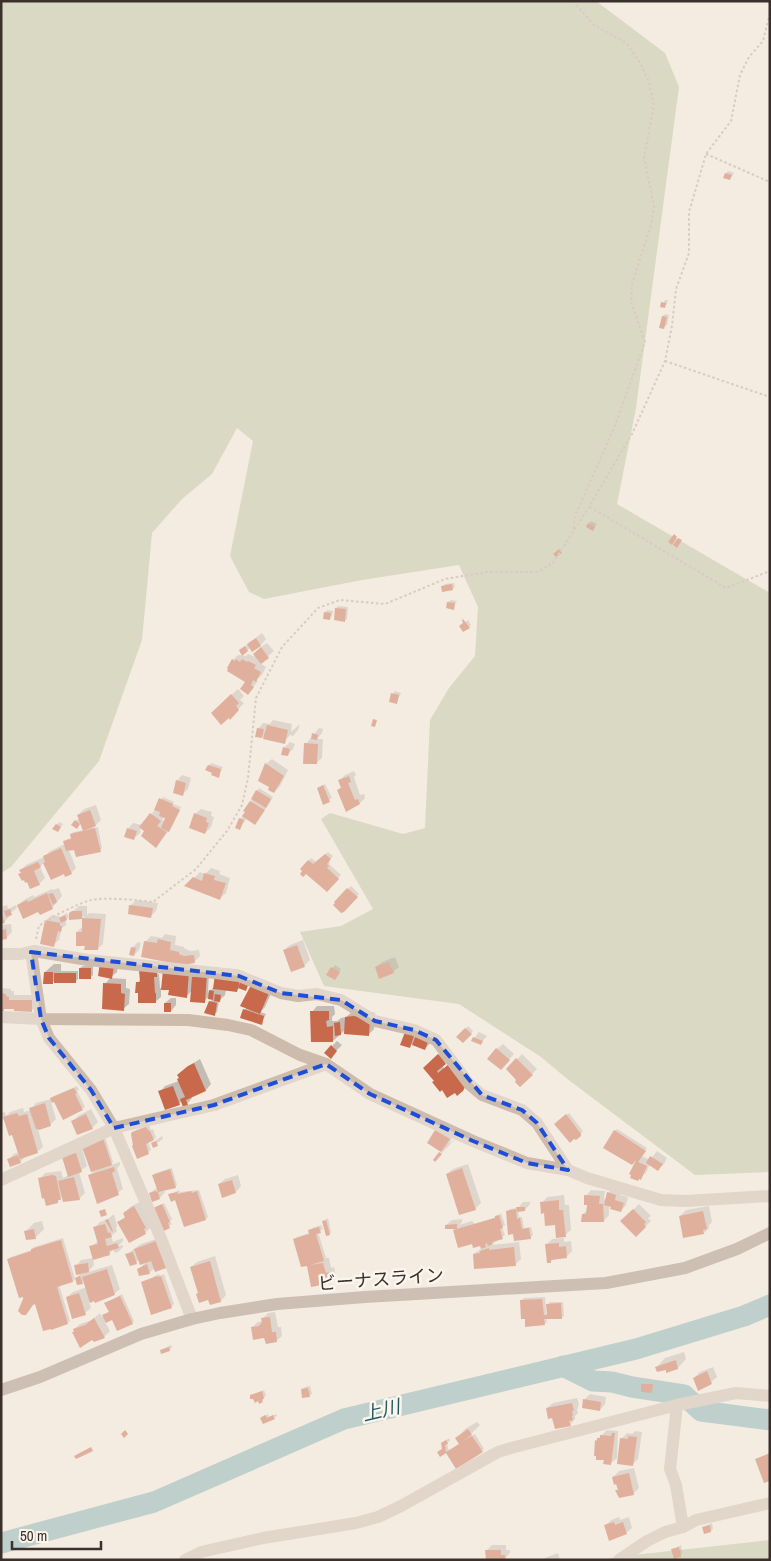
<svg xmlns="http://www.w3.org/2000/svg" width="771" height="1561" font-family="'Archivo Narrow','Noto Sans JP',sans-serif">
<rect width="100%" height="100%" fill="#f4ebe1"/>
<g fill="#b8c4a0">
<path d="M1,1H596L665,53L679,87L636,408L617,504L770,593V1172L695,1175L566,1078L541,1057L459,1004L324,986L300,932L341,926L373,909L321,819L330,813L403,834L425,828L430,720L449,688L475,656L478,607L459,565L362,580L264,599L249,592L230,556L253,441L237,428L212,474L182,499L152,533L142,640L99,761L11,867L1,873Z"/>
<path d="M770,1540V1560H605L615,1557Z"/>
</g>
<g fill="#0003" fill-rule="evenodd">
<path d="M728,171L734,173L730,179L726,173Z"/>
<path d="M665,300H668L667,304L664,307L662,306Z"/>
<path d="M665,314L669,315L667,325L664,327L663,316Z"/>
<path d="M591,521L597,524L593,529L589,523Z"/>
<path d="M454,583L455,587L452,589L443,587L445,584Z"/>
<path d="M451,600L457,601L453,608L448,602Z"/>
<path d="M338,606L348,607L347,619L344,621L336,608Z"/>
<path d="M327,610L333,611L332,616L330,618L325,613Z"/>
<path d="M468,620L471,625L469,627L463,624Z"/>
<path d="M262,633L266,639L261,645L252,650L251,647L248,650H240Z"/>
<path d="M267,643L274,651L260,663L266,667L262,675L256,680L258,681L248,693L247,681L233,660L238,655L246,656L248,654L258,658L260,648Z"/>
<path d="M238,689L244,696L240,700L244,703L235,713L218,707Z"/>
<path d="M395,691L401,693L396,703L393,694Z"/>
<path d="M273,720L292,724L291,732L300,724L298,730L293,736L290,735L284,742L257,736L258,729L263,723L270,724Z"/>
<path d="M319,728L323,729L322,733L317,739H323L322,758L316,763L306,744Z"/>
<path d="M290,742L295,744L293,749L287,755L284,748Z"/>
<path d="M272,759L288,770L280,786L274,792L266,764Z"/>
<path d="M211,763L223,767L218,777L209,766Z"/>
<path d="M354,771L356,775L354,777L360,795L364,794L365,798L360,803L338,790L342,787L339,781L345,775Z"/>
<path d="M182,775L191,778L188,789L183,794L177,781Z"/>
<path d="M325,784L332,798L324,803L319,788Z"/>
<path d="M259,788L273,797L269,804L255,823L247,818L240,828V819L247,812L245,811Z"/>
<path d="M163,797L174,802L173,804L181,807L171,828L161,840L141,827L140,833L134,838L128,829L133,823L142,825L156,809ZM164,817L167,818L165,822L162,820Z"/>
<path d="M96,805L101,820L93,828L98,827L102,848L100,851L69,850L76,868L71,873L64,872L51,878L44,862L40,867L45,878L39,884L22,872L21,870L26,865L44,857L50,851L65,844V841L67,839L72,838L71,834L74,832L84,830L81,822L79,825L76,821L78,819L80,820L78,815L84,809Z"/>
<path d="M201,809L212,812L211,816L214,817L211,827L205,833L195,814Z"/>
<path d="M59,822L63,824L60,828L57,825Z"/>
<path d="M328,852L333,856L328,861L330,863L329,864L341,875L327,891L302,869L311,858L316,862Z"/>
<path d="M211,868L220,871L219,874L230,878L226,893L220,898L186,886L200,872L205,874Z"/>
<path d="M351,886L359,894L343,911L335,902Z"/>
<path d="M59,888L62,896L52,908L18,905L24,900L33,895L34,897L52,889L53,890Z"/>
<path d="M136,900L158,903L156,911L151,916L129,913L131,905Z"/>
<path d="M7,905L8,909L16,905L17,908L9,914L10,916L4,922L1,923V907Z"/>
<path d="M79,906H87V915L89,913L106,914L103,944L97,949L86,945L77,932L83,926L84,916L82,918L70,914Z"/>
<path d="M67,913L69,917L66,920V925L62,928L59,940L53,945L46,920L52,915L61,917Z"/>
<path d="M11,924L12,932L6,938H1V925Z"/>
<path d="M165,934L176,936L175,945L184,947V948L190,951L199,950L200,956L194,962L145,942L151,936L162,938Z"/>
<path d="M303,940L310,960L304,966L284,950L290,945Z"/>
<path d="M138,942L141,943L139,950L134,955L132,948Z"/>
<path d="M395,957L399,967L393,972L376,967L382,962Z"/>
<path d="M119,959L117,972L110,978L126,979V988L130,989L129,1004L123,1009L105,984L111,977L99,975Z"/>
<path d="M54,964H61V971H78V979L75,982L55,980L52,983L45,972Z"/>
<path d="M335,965L341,969L337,976L328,974Z"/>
<path d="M83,966H93V975L91,977L80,968Z"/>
<path d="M222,968L237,969L246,972L244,978L251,980L246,989L240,987L236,991L226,990L225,995L219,1001L217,1012L214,1014L210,1002L213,999L207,998L205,1001L192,990L186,997L170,989H161V997L155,1002L137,983L141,979L140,971L159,974L160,988H163L164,971L209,972L208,993L214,987Z"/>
<path d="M274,987L265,1007L260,1012L266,1014L261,1024L244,1010Z"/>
<path d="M1,988L11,989V991H14V995H37V1005L31,1011L15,1007H6L1,1010Z"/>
<path d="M171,998H176V1005L171,1011L165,1003Z"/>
<path d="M317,1006H334L335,1014L332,1017V1021H337L341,1018L346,1017L352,1012H375L374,1029L368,1035L345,1030L333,1041L312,1012Z"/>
<path d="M468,1026L473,1031L463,1042L458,1037Z"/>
<path d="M479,1032L487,1036L480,1044L473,1040Z"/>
<path d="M406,1033L430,1043L425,1049L413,1043L409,1047Z"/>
<path d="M337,1041L342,1045L336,1051L332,1046Z"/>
<path d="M503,1044L514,1054L506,1063L497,1049Z"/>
<path d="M444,1049L451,1057L442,1065L444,1068L435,1081L425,1068Z"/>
<path d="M522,1054L537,1069L521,1086L518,1080L508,1069Z"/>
<path d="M200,1059L211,1084L206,1090L192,1096V1098L187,1104L182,1101L179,1104L160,1092L165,1086L179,1081L184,1069Z"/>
<path d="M77,1086L79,1090L77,1091L85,1107L64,1118L55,1100L51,1102L56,1119L50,1125L38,1129L43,1147L37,1152L26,1156L20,1162L9,1159L14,1154L19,1152L13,1133L5,1118L1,1121V1113L5,1112L6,1116L10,1112L23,1108L24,1112L31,1110L36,1103L51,1099L54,1096Z"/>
<path d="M91,1109L98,1122L92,1128L72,1122L78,1116Z"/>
<path d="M569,1113L583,1131L580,1135L558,1122Z"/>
<path d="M149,1125L151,1130L153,1129L156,1138L148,1141L151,1150L148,1152L134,1145L133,1133L136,1130Z"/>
<path d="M617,1129L647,1148L642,1156L650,1160L657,1151L667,1158L664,1164L658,1169L650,1164L646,1173L637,1179L638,1160L615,1131Z"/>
<path d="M436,1131L454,1133L449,1144L458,1136L435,1160L442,1151L429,1143Z"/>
<path d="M162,1136L163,1139L153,1146L152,1143Z"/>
<path d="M105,1137L113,1162L110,1165L120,1162V1165L117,1168L123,1189L109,1199L98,1203L90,1175L96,1169L84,1147Z"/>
<path d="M82,1148L87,1166L79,1172L85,1193L79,1199L63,1196L57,1202L45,1197L40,1179L45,1173L61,1171L63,1178L69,1175L63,1158Z"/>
<path d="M468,1164L481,1203L475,1209L447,1174L453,1169Z"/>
<path d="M172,1168L177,1185L175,1187L164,1190L165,1192L160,1198L150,1193L158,1187L154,1175L156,1173Z"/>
<path d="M238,1175L241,1186L236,1192L219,1184L225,1179Z"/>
<path d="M614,1187L621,1189L620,1195L628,1197L626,1205L621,1211L609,1205V1215L604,1221L583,1214L588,1209L586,1196L591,1190L605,1191L604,1199H607L608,1193Z"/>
<path d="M179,1190L180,1192L199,1190L208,1217L206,1219L170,1195Z"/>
<path d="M564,1195L565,1205H569L571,1230L565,1235L542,1203L547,1197Z"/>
<path d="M140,1202L151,1227L145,1233L118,1222L126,1216L124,1213L130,1207Z"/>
<path d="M523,1202H530V1204L525,1210H518L519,1217H522L524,1228L531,1227L533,1235L530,1238L515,1240L507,1211L510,1209L518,1208Z"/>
<path d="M164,1203L172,1219L170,1221L172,1224L162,1230L153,1210Z"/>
<path d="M639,1204L651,1216L648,1218L651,1221L636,1236L622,1221Z"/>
<path d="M709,1206L712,1222L709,1225V1228L704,1233L684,1237L680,1216L686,1210Z"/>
<path d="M501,1213L505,1225L502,1227L505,1235L491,1245L519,1242L521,1259L515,1265L474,1254L482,1248L481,1244L472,1242L454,1230L457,1227L446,1228V1225L452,1220L462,1219V1222L459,1225L472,1221L475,1224L496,1217Z"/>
<path d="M114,1214L117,1226L116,1228L117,1231L111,1236L113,1242L123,1238V1241L118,1246L123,1245V1247L118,1252L115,1253L113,1250L109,1254L93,1258L94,1265L88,1272L112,1265L120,1289L114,1294L89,1302L91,1308L85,1313L67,1297L73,1292L87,1287L84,1280L82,1283L76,1278L82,1272L76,1266L81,1260L94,1258L91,1247L99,1240L95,1227L100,1222L108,1219Z"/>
<path d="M328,1218L331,1232L329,1234L324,1221Z"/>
<path d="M42,1221L44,1229L35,1238L26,1231L34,1223Z"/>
<path d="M321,1225L323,1229L318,1232L326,1258H329L331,1268L334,1267L336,1276L330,1282L308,1267L294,1239L297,1237L310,1233V1230L312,1228Z"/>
<path d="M162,1237L155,1268L149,1273L139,1269L146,1262L139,1259L136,1263L127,1254L141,1244Z"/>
<path d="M63,1238L75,1279L73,1281L59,1285L70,1321L67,1323L36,1302L25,1300L8,1259L11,1257L32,1250L34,1247Z"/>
<path d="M564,1238V1242L571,1241L572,1251L566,1257L554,1259L551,1261L546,1245L552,1239Z"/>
<path d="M215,1256L226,1295L221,1301L211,1304L209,1299L199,1293L191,1267L197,1262Z"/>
<path d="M159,1274L160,1276L164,1274L174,1304L171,1307L142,1283Z"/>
<path d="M122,1294L134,1321L132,1323L113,1319L105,1322L110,1331L104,1337L95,1341L76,1331L74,1329L80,1324L92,1320L100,1313L102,1317L110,1311L106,1303Z"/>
<path d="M545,1297L546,1314H548V1305L550,1302H563L564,1316L561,1318H546L547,1322L544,1324L521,1301L524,1298Z"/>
<path d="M275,1312L278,1327H281L282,1336L276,1341L265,1337L252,1327L258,1322L263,1321V1318L268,1313Z"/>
<path d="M171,1345L172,1347L170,1350H161Z"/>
<path d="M684,1352L686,1359L678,1368L657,1367L665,1358Z"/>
<path d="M713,1367L717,1377L711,1382L694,1378L700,1372Z"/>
<path d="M645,1382H655L654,1389L652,1391L642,1384Z"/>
<path d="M310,1386L312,1394L309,1396L302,1389L305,1387Z"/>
<path d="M264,1390L266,1395L262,1401L251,1396Z"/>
<path d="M590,1394L606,1397L605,1404L600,1410L584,1400Z"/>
<path d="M577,1398L579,1404L577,1410L578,1413L575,1416V1419L570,1425L553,1416L547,1408L553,1403Z"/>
<path d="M268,1414L269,1417L276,1414L277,1416L263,1422L264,1416Z"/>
<path d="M477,1422L480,1425L467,1438L475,1434L484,1449L456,1467L446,1451L440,1455L438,1452L443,1448L442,1443L449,1438L450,1440L447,1444L449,1451L460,1443L457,1438L465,1429Z"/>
<path d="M607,1430L618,1431L617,1458L611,1463L605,1459L596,1441Z"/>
<path d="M635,1431L642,1432L638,1459L633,1464L621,1439L627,1433L632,1434Z"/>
<path d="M634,1468L639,1488L633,1494L618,1495V1483L613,1477L619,1471Z"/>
<path d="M619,1517L620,1520L629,1517L632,1528L626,1533L606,1525L611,1520Z"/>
<path d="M712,1523L713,1529L711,1531L704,1527Z"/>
<path d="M492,1545H506V1550H510V1553L506,1557L507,1560H487L486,1551Z"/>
<path d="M681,1545L682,1553L680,1556L672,1550Z"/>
<path d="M558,1553L560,1560H544L545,1558Z"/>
</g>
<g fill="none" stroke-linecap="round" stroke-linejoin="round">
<g stroke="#7fb0b2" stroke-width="21">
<path d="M563,1366L593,1381L612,1382L632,1387L684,1395L701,1411L770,1420"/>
<path d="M1,1543L154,1502L344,1419L636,1349L744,1316L770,1305"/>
</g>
</g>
<g fill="#c8694b">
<path d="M725,173L732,175L730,180L723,178Z"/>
<path d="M661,302L666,303L665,308L660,307Z"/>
<path d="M662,316L667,317L664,329L659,328Z"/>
<path d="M588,523L595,527L593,531L586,527Z"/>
<path d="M674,534L677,537L672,545L668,542Z"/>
<path d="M678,538L682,540L677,548L673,545Z"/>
<path d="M559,549L562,553L556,557L553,554Z"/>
<path d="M452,584L453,590L442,592L441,586Z"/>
<path d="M447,602L455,603L454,610L446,608Z"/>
<path d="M335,608L346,609L345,622L334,620Z"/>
<path d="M324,612L331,613L330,620L323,619Z"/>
<path d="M463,619L470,628L463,632L459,626L463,623L462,620Z"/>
<path d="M256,638L261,646L252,652L247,644Z"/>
<path d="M245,646L248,651L242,656L239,650Z"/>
<path d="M261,647L269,658L261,664L253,654Z"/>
<path d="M232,659L235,661L236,659L240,662L242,659L247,662L248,661L256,665L254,668L261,672L256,682L253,680L251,685L254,687L248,695L240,689L245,682L227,671L228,669L227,668Z"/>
<path d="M391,693L399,695L397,704L389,702Z"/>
<path d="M231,694L239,703L236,706L239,710L230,720L229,718L221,725L211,713Z"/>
<path d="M373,719L377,720L375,727L371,726Z"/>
<path d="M267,725L288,730L285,744L263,739Z"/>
<path d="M257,728L264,729L262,738L255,737Z"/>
<path d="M312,733L318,735L317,740L311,739Z"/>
<path d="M304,743L318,744L317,764H303Z"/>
<path d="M283,747L290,749L288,756L281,755Z"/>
<path d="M265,763L284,776L274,793L268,790L269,787L258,781Z"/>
<path d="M208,765L221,769L219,778L211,775L212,773L205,770Z"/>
<path d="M349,776L351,782L348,783L355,800L358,799L360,804L346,812L337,790L341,788L338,780Z"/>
<path d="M176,780L186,783L183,796L173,793Z"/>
<path d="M323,785L330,802L323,805L317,788Z"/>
<path d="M256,790L271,799L266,808L251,799Z"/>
<path d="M159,798L173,804L172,806L180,810L169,832L161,828L165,818L159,816L160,812L154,810Z"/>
<path d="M250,801L265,810L255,825L242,816L245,812L243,811Z"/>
<path d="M90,810L96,826L83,831L77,815Z"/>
<path d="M150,813L161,821L157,826L167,832L156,848L141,836L144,831L139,827Z"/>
<path d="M194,813L207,818L206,822L209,823L205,834L189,828Z"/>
<path d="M239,818L244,820L240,830L235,828Z"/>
<path d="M75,820L80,824L77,829L71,825Z"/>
<path d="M56,824L61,827L58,832L52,829Z"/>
<path d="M95,828L101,852L76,857L74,850L66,851L63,841L71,839L70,834Z"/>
<path d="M127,828L137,831L134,840L124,837Z"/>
<path d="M61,848L72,874L65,877L64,874L51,880L43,863L45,862L43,856Z"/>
<path d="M325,854L331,859L327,864L329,866L327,868L339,879L327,892L306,874L303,877L300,874L302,871L300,869L308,860L313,864Z"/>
<path d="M38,862L41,867L34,871L40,885L30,889L27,882L25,883L24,880L22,881L18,874L21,873L19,870Z"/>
<path d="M204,873L215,876L214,880L226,883L220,900L184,886L193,877L202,881Z"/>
<path d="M347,888L358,897L344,912L341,913L333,905L335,903L334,902Z"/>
<path d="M47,893L53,909L40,915L38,912L23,919L17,905L27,900L28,902Z"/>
<path d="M53,893L57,902L53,905L48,894Z"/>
<path d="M129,905L153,908L151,918L128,914Z"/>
<path d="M10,909L12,915L6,917L4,911Z"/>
<path d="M72,911H82V919L69,920V913Z"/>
<path d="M1,912L5,923L1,924Z"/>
<path d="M65,915L67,920L61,923L59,918Z"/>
<path d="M82,918L101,919L98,950H84L85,946H76V932H82Z"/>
<path d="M45,920L60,923V926H62L61,932L58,931L54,947L40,944Z"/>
<path d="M6,929L7,939L1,940V930Z"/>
<path d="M158,939L171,942L170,950L179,952V954L184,956L194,955L195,963L182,965L141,957L144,941L157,943Z"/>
<path d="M297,945L305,967L291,972L283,950Z"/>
<path d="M131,947L136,948L134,956L129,955Z"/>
<path d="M100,962L114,965L112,979L98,976Z"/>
<path d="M389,962L394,973L379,979L375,967Z"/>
<path d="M331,967L340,972L335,980L326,975Z"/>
<rect x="79" y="968" width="12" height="11"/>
<path d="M139,970L157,971V977H154L155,993H156V1003H138V993H135L136,982H140Z"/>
<path d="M163,970L189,972L187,998L168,995L169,990H161Z"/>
<path d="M44,972H53V984H43Z"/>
<rect x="54" y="973" width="22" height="10"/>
<path d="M207,974L205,1003L190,1002L192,977Z"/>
<path d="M215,974L241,977L237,992L213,989Z"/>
<path d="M241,980L249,982L246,991L238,988Z"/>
<path d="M103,983L121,984V993L125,994L124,1011L102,1009Z"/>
<path d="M251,985L269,993L260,1014L240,1006Z"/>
<path d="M209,990L214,991L213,1000L208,999Z"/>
<path d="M1,993L6,994V996L9,997V1000H32V1012L14,1011V1009H4V1011H1Z"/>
<path d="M215,994L221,995L220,1002L214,1001Z"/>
<path d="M209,1001L217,1003L215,1016L204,1013Z"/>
<rect x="164" y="1003" width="7" height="9"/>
<path d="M243,1009L264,1016L262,1025L240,1018Z"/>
<path d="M310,1011H329V1020L326,1021L327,1027L333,1026V1042H311Z"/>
<path d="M353,1016L370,1018L369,1036L344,1034L345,1017Z"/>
<path d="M340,1022L341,1035L335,1036L334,1023Z"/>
<path d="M465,1028L472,1034L463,1043L456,1037Z"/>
<path d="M405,1032L414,1036L410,1048L400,1045Z"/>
<path d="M416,1035L429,1039L425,1050L412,1045Z"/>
<path d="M473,1037L483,1041L481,1045L471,1041Z"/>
<path d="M331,1045L337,1051L331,1059L324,1053Z"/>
<path d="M496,1048L510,1060L501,1070L487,1059Z"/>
<path d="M438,1054L446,1064L437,1071L438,1073L449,1064L466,1085L463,1091L457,1096L455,1093L447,1098L442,1090L440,1092L432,1082L434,1081L423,1068Z"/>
<path d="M516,1058L533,1075L520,1087L515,1082L516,1080L506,1069Z"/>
<path d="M194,1063L206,1091L186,1100L188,1105L183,1107L180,1099L185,1097L177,1079L179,1078L177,1075L188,1066Z"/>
<path d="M173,1086L180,1105L165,1110L158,1091Z"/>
<path d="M74,1088L77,1093L75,1094L83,1110L63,1120L54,1102L52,1103L50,1098Z"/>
<path d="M45,1103L51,1126L39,1130L38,1129H36L29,1108Z"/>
<path d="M17,1113L19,1116L27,1114L38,1153L20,1159L12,1135L9,1136L3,1117Z"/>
<path d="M86,1114L93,1129L77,1135L71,1121Z"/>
<path d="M566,1114L581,1134V1136L576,1140L574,1139L570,1143L554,1124Z"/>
<path d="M146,1127L149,1131H150L154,1140L146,1144L149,1154L137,1159L132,1146L133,1145L131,1134L132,1132Z"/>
<path d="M435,1130L450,1139L441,1152L427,1143Z"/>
<path d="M614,1130L646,1151L638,1162L647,1166L641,1180L639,1179L638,1181L630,1178L631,1175L629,1174L636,1160L632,1165L603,1148Z"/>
<path d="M103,1138L112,1165L91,1172L82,1147Z"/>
<path d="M156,1141L158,1146L153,1148L151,1143Z"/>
<path d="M439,1152L442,1154L435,1162L433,1160Z"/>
<path d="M76,1153L82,1172L68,1177L62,1157Z"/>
<path d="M18,1155L21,1163L10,1167L7,1159Z"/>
<path d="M650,1156L663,1164L658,1171L646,1163Z"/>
<path d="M114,1167L115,1171L112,1173L119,1195L97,1204L88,1175Z"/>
<path d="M462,1168L476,1210L459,1215L446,1174Z"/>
<path d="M170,1169L176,1188L158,1192L152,1175Z"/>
<path d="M52,1175L56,1176L61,1200H58V1203L46,1206L44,1198L42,1199L38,1178Z"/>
<path d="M74,1177L80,1200L63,1202L58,1181Z"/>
<path d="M232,1180L236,1193L222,1198L218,1184Z"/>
<path d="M155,1191L158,1192L160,1199L152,1202L149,1193Z"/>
<path d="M191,1191L192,1193L197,1191L206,1220L184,1227L175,1200L171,1202L168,1194L177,1192L178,1194Z"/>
<path d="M607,1192L616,1195L615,1200L624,1203L621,1212L610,1209L611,1207L604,1205Z"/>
<path d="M584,1195L600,1196L599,1204H603L604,1222H581L582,1214H586L587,1205H584Z"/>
<path d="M559,1200V1210H563L566,1237L556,1238L555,1225L545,1226L544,1213L541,1214L540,1202Z"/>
<path d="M162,1204L170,1222L168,1223L170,1228L162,1232L151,1209Z"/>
<path d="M134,1206L146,1228L144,1229L146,1234L129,1243L117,1222L125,1218L123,1213Z"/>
<path d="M516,1207H525V1211L517,1212Z"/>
<path d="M105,1209L107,1215L101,1217L99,1211Z"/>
<path d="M516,1209L517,1219L520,1218L522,1229L529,1228L531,1239L514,1241L513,1234L508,1235L506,1211Z"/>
<path d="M633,1209L646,1222L644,1224L646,1227L636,1237L620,1221Z"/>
<path d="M703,1211L707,1229L703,1230L704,1234L683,1238L679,1216Z"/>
<path d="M499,1215L503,1228L500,1229L503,1239L492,1242L493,1244L488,1246L487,1243L485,1244L486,1247L481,1249L480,1246L473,1248L472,1244L458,1248L453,1230L495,1218V1216Z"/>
<path d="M108,1219L113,1231L112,1232L105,1220Z"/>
<path d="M326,1220L330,1235L326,1236L322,1221Z"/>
<path d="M105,1224L108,1233L110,1232L112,1237L105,1239L107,1246L117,1243L119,1248L109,1251L110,1255L93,1260L89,1246L98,1244L93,1227Z"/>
<path d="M457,1224V1229H445V1225Z"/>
<path d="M319,1227L321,1233L316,1234L324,1261L310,1265L323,1263L326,1273L329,1272L331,1283L311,1287L307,1266L301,1267L293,1239L309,1234L308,1230Z"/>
<path d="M34,1229L36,1239L26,1240L24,1231Z"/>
<path d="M61,1240L73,1282L57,1287L68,1324L51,1330V1329L43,1331L35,1304L33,1305L26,1315H22L18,1311L23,1299V1297L19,1298L7,1259L31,1251V1249Z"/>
<path d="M156,1241L169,1267L155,1272L151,1261L140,1265L134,1249Z"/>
<path d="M559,1243V1247L566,1246L567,1258L551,1260V1263H547L545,1244Z"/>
<path d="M514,1247L516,1266L474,1269L473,1254L480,1253V1251L489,1248V1250Z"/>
<path d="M133,1252L137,1264L130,1266L125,1254Z"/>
<path d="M210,1261L221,1302L210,1305L208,1300L199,1303L196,1294L198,1293L190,1267Z"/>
<path d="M88,1263L89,1272L76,1275L74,1265Z"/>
<path d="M147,1264L150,1274L139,1276L137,1269Z"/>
<path d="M107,1269L115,1295L95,1303L94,1301L90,1303L82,1277Z"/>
<path d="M80,1276L83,1284L77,1285L75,1278Z"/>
<path d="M157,1276V1277L161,1276L172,1308L151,1315L141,1282Z"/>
<path d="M79,1293L86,1315L72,1319L66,1297Z"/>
<path d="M120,1296L133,1324L117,1331L112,1320L106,1323L102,1315L109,1312L104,1303Z"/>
<path d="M542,1299L544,1315H547L546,1304L561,1303L562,1319H544L545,1325L525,1327V1319H521L520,1300Z"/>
<path d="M270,1317L272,1332H276L277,1342L266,1344L264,1338L253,1340L251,1327L259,1326L262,1322L261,1318Z"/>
<path d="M94,1318L105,1338L94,1342L92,1340L80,1348L72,1332H74L73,1329L85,1325Z"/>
<path d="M169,1347L170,1351L161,1354L160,1350Z"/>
<path d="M676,1360L678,1369L666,1373V1370L657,1372L655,1367Z"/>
<path d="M707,1371L712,1384L698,1391L693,1378Z"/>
<path d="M641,1384H653L652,1393L641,1392Z"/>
<path d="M308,1388L310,1397L302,1398L301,1389Z"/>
<path d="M262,1391L264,1398L262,1400L263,1402L259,1404L258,1401L255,1403L253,1399H250V1395Z"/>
<path d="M583,1399L601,1402L600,1411L582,1408Z"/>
<path d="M572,1403L574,1411H572L573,1415L572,1416L573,1420L569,1421L571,1426L555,1429L552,1418L548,1419L546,1408Z"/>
<path d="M265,1415L267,1418L273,1415L275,1419L263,1424L260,1418Z"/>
<path d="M468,1429L472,1435L461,1442L472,1436L483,1452L456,1469L446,1453L440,1457L437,1452L442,1449L441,1443L446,1440L448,1444L445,1445L446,1452L459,1444L455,1438Z"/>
<path d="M125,1430L128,1434L124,1438L121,1434Z"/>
<path d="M612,1433H615L611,1465L603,1464L604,1460H596V1456H594L595,1440L597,1441V1438H600V1435L611,1436Z"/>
<path d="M628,1436L637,1437L633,1466L617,1464L620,1438L628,1439Z"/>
<path d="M91,1447L93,1451L76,1459L74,1456Z"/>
<path d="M770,1453V1481L764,1483L755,1459Z"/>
<path d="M629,1473L634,1495L619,1498L615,1490H618L616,1484L614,1485L612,1477Z"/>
<path d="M614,1522L615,1525L623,1522L627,1534L609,1541L604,1525Z"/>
<path d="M710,1525L711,1532L704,1534L702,1527Z"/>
<path d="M679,1547L681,1557L674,1559L671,1549Z"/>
<path d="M485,1550H501V1555H505V1560H486Z"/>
</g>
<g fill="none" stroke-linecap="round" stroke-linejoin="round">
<g stroke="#b9a596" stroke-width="2" stroke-dasharray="2.5 2.5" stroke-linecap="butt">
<path d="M573,1L593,24L626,43L639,61L649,82L654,105L644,157L654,206L651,225L632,284L631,302L645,342L614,428L575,516L573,529"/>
<path d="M706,154L770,182"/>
<path d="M665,361L770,397"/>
<path d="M590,507L726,588L770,571"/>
<path d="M36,939L39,926C47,919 79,903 91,900C105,897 138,900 153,902L196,869L227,831L242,805L248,778L256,698L282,647L318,608L340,600L385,604L445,579L488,572H538L553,563L589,507L632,434L665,361L672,326L676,289L689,253V212L706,154L731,121L740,75L749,57L763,41L770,13"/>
</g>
<g stroke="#cdbbac" stroke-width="12">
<path d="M31,952L41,1019L49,1038L91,1090L114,1128L160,1236L192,1319"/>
<path d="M1,954H21L34,951L88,960L216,973L239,976L281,993L298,996L317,994L341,1000L375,1021L414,1030L436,1040L469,1084L482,1095L522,1110L537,1123L568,1170"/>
<path d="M1,1017L41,1019L188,1020L228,1025L251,1030L300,1055L326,1064L370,1094L473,1141L527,1163L568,1170L587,1178L661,1200L686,1201L770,1196"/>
<path d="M1,1180L114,1128L214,1105L326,1064"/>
<path d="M677,1405L670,1469L676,1485L683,1527"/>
<path d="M185,1560L201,1552L263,1538L356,1523L378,1517L401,1506L498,1452L511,1448L677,1405L736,1393L770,1396"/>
<path d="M619,1560L647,1541L665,1532L683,1527L696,1520L770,1503"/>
</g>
<path stroke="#a18a7d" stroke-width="12" d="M1,1390L40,1377L141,1334L192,1319L220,1313L277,1304L365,1297L606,1283L685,1268L737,1249L770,1233"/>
</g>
<path d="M0 0H771V1561H0ZM31,952L239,976L281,993L341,1000L375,1021L414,1030L436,1040L482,1095L522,1110L537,1123L568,1170L527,1163L473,1141L370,1094L326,1064L214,1105L114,1128L91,1090L49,1038L41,1019Z" fill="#f4ebe1" fill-opacity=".55" fill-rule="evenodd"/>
<path fill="none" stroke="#1d4ed8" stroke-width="4" stroke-dasharray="10 6" stroke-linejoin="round" d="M31,952L239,976L281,993L341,1000L375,1021L414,1030L436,1040L482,1095L522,1110L537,1123L568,1170L527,1163L473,1141L370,1094L326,1064L214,1105L114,1128L91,1090L49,1038L41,1019Z"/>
<g text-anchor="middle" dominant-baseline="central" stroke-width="5" stroke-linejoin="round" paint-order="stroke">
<g font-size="18" fill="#3b302b" stroke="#fbf5ee">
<text transform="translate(381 1279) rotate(-4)">ビーナスライン</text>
</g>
<g font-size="19" font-style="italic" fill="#1f5a5e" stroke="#fbf5ee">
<text transform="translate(381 1410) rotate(-13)">上川</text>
</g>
</g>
<rect width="771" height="1561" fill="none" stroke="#3b302b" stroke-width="5"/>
<path d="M12 1541v8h89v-8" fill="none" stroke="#3b302b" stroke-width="2.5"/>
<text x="20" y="1541" font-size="15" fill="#3b302b" stroke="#fbf5ee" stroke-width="4" paint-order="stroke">50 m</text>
</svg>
